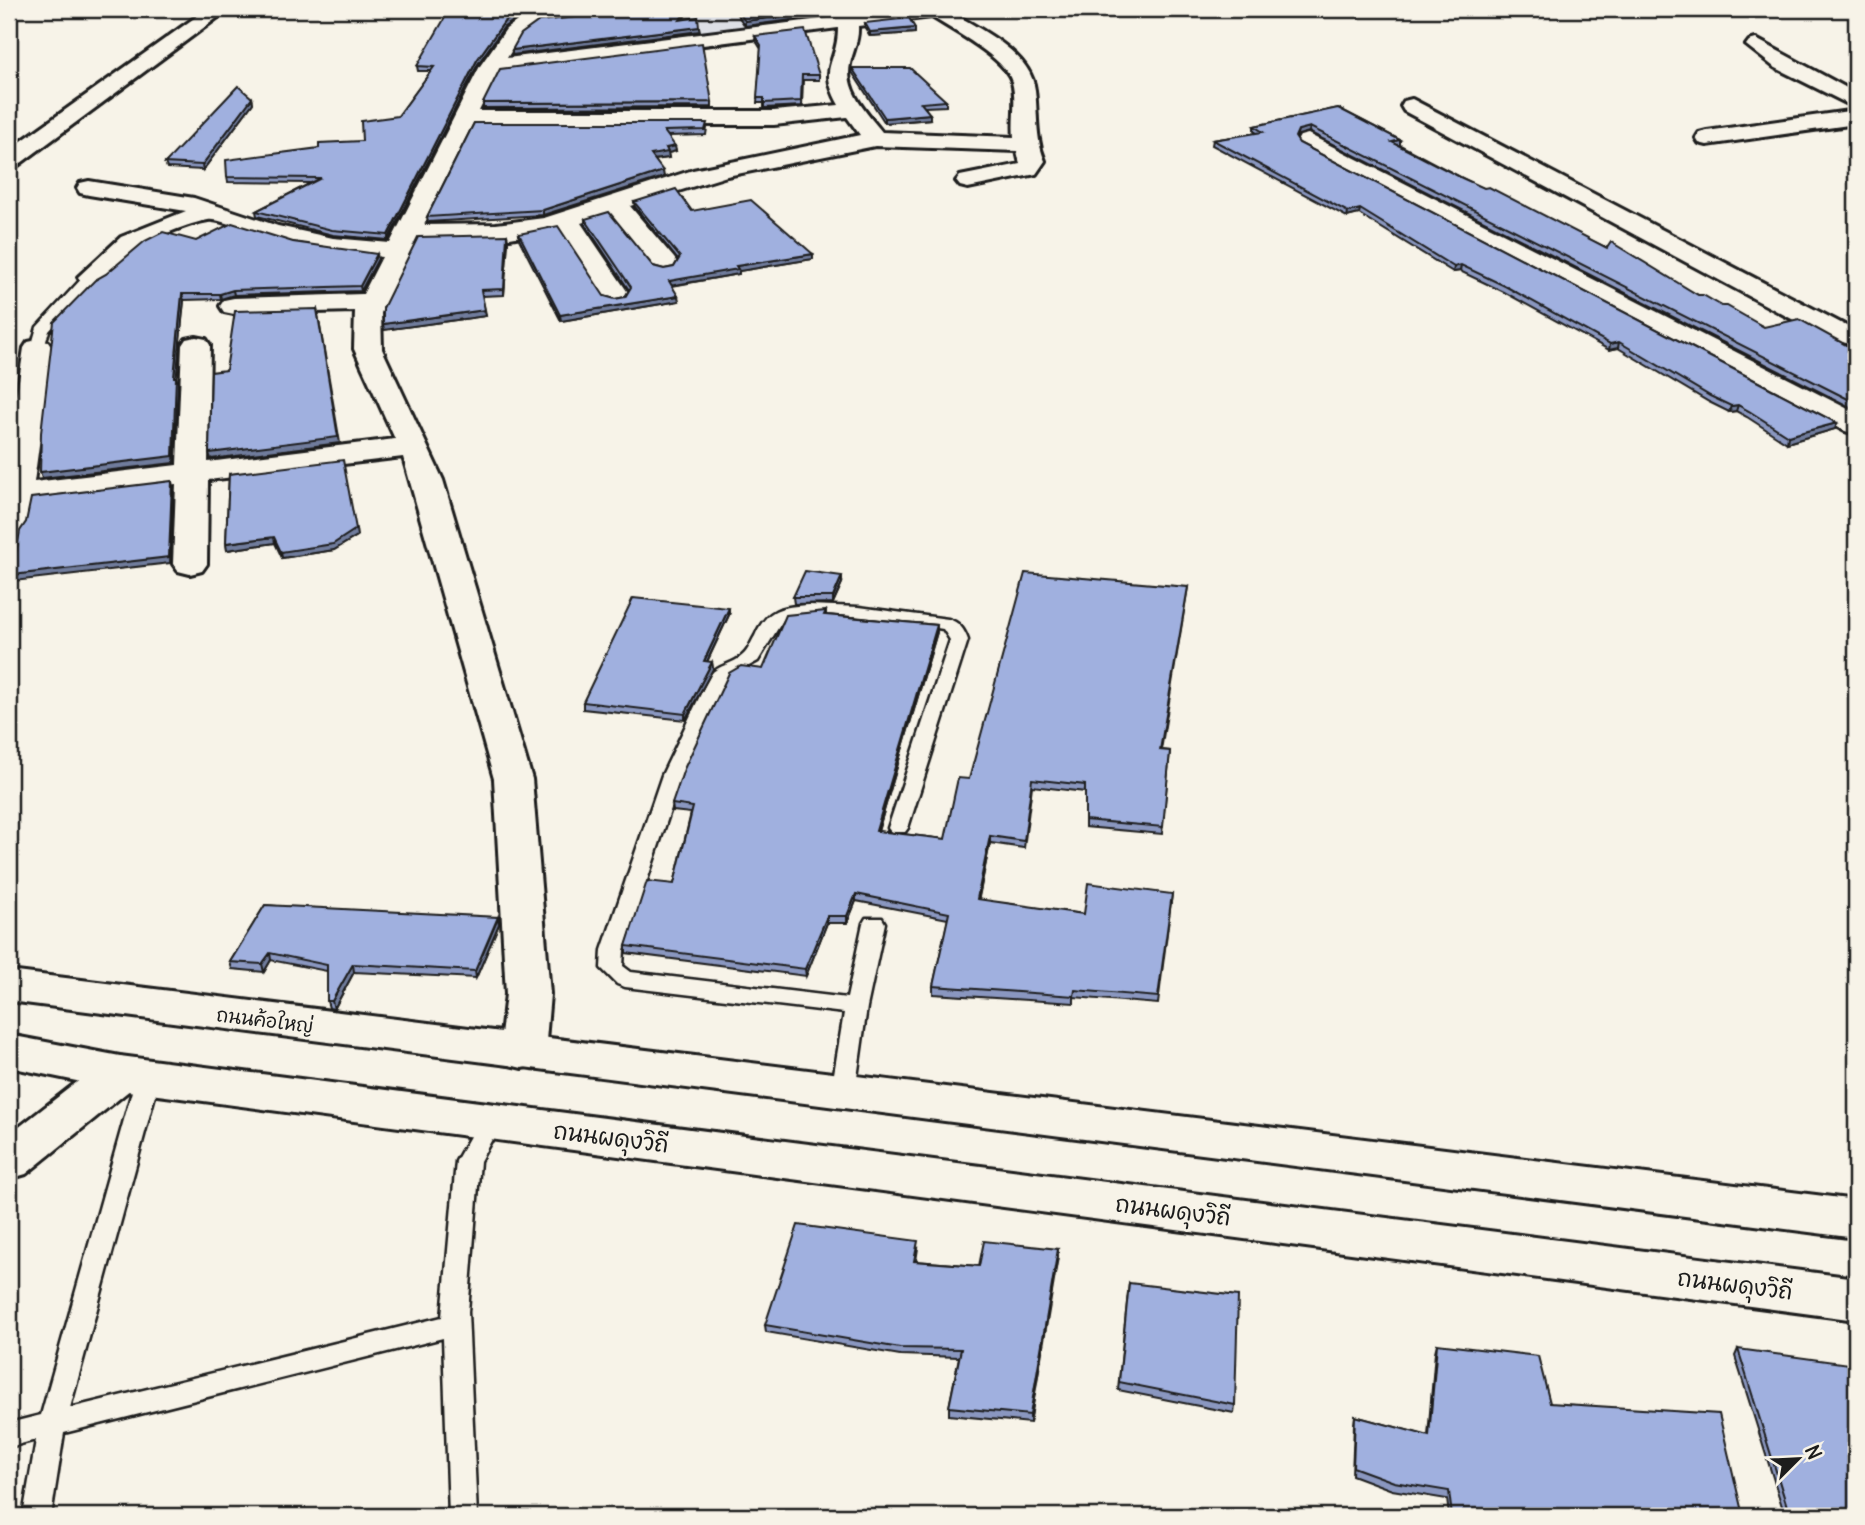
<svg xmlns="http://www.w3.org/2000/svg" width="1865" height="1525" font-family="Delius,'Playpen Sans Thai',sans-serif">
<rect width="100%" height="100%" fill="#f7f3e8"/>
<filter id="ink" filterUnits="userSpaceOnUse"><feTurbulence type="fractalNoise" baseFrequency=".0143" numOctaves="2"/><feDisplacementMap in="SourceGraphic" scale="14" xChannelSelector="R" yChannelSelector="G"/><feConvolveMatrix kernelMatrix="1 2 1 2 8 2 1 2 1" color-interpolation-filters="sRGB"/></filter>
<g filter="url(#ink)">
<path fill="#dddfe5" d="M682,9H907L703,36Z"/>
<g fill="none" stroke-linecap="round" stroke-linejoin="round">
<g stroke="#1c1c1c" stroke-width="5">
<g id="service">
<path d="M91,273L98,277L49,331L43,351H33L31,348L37,327L86,274Z"/>
<path d="M809,605L859,607L948,619C959,622 964,629 968,640L908,828L905,832H891L888,828L950,640L943,629C900,623 824,606 783,620L758,661L727,678L682,775L624,950L623,966L631,972L847,998L863,923L866,918H882L885,923L867,1007L855,1092L851,1098L843,1101L835,1098L831,1092L844,1013L625,987L617,984L601,968L602,950L662,775L710,675C719,664 733,665 743,655C749,650 751,642 755,636C767,608 781,607 809,605Z"/>
<path d="M148,1069L156,1071L160,1077L70,1408L442,1317L456,1161L482,1115L490,1112L498,1115L502,1121L480,1161L468,1312L477,1516H449L443,1338L64,1433L51,1516H23L36,1440L9,1447V1423L41,1415L136,1077L140,1071Z"/>
</g>
</g>
<g stroke="#1c1c1c" stroke-width="6">
<g id="minor">
<path d="M207,9H229L17,166L9,168V150Z"/>
<path d="M534,9H556L520,37L507,58L901,9H956L953,13C981,30 1031,53 1035,90C1038,115 1035,137 1045,161L1036,174L968,188L960,186L956,181L960,176L1020,164L1017,151L875,146L727,176L630,206L674,258L678,264L674,270L665,272L656,270L610,214L581,223L629,294L625,300L616,302L607,300L560,229L510,238L417,240L381,313L382,349L443,480L532,779L550,994L545,1052L538,1064L522,1068L506,1064L499,1052L506,994L494,779L403,457L208,480L207,564L202,571L190,574L178,571L173,564L176,484L31,502L25,528L21,535L9,538V445L24,348L28,342L38,340L48,342L52,348L34,482L177,465L182,345L186,339L196,337L206,339L210,345L208,462L395,439L354,349L355,311L234,314L224,312L220,306L224,300L234,298L363,294L382,257C342,254 304,249 265,238C251,234 221,218 208,220C190,223 154,237 138,248C120,261 107,289 82,283L78,277L121,237L186,211L89,195L80,193L77,188L80,183L89,181L194,198L278,226L333,238L390,243L480,66L506,29ZM932,17C952,30 1006,58 1012,82C1017,99 1012,119 1014,137L882,132C868,114 844,91 850,64C853,50 859,41 858,26ZM838,28C838,64 817,66 839,105L774,111H479L499,71ZM847,117L860,135L693,170L544,218L496,224L424,225L473,125H774Z"/>
<path d="M1756,39L1856,93V108L1774,67L1746,45L1749,41Z"/>
<path d="M1412,99L1856,331V350L1846,348L1404,111L1401,106L1404,101Z"/>
<path d="M1856,110V124L1707,145L1699,143L1696,138L1699,133L1707,131Z"/>
<path d="M1308,134L1856,413V434L1845,431L1300,146L1297,141L1300,136Z"/>
<path d="M120,1056L136,1061L143,1073L136,1085L26,1174L9,1179V1135L104,1061Z"/>
</g>
</g>
<g stroke="#1c1c1c" stroke-width="6">
<g id="primary">
<path d="M9,971L1856,1200V1238L9,1001Z"/>
<path d="M9,1035L120,1056L1856,1278V1320L120,1090L9,1067Z"/>
</g>
</g>
<use href="#service" fill="#f7f3e8" fill-rule="evenodd"/>
<use href="#minor" fill="#f7f3e8" fill-rule="evenodd"/>
<use href="#primary" fill="#f7f3e8" fill-rule="evenodd"/>
</g>
<g fill="#8a97c0" stroke="#1c1c1c" stroke-width="2">
<path d="M736,9L800,19L745,26L736,13Z"/>
<path d="M865,23L915,33L870,36L865,28Z"/>
<path d="M504,27L478,64L388,240L333,235L257,216L256,211L311,183L228,182L227,177L319,148L362,141L398,116L431,71H418L417,66Z"/>
<path d="M755,36L819,75V80H803L802,106L764,108V103H757L761,49L756,41Z"/>
<path d="M852,68L946,101V106L925,107L930,119L885,123L852,72Z"/>
<path d="M252,98L253,103L203,170L167,168L165,163Z"/>
<path d="M712,102V107L483,108V103Z"/>
<path d="M1338,108L1400,140V145L1462,178L1607,248L1698,295L1764,327L1856,346V410L1309,132L1298,135L1296,139L1299,143L1837,423L1835,429L1787,443L1747,417L1736,411L1729,412L1709,402L1618,348L1609,350L1504,292L1460,271L1453,272L1359,214L1347,217L1212,145L1213,140L1257,133L1254,131V126Z"/>
<path d="M474,123L707,128L706,135L668,136L676,151L668,153L669,158L655,160L664,177L543,215L428,222L427,217Z"/>
<path d="M634,202L692,211L813,254V259L739,271V274L672,286L679,301L561,321L519,239V234L604,296L615,299L625,297L629,290L585,224V219L653,266L664,269L674,267L678,260L635,207Z"/>
<path d="M507,235L508,241L504,295L482,296L486,316L384,330L383,324Z"/>
<path d="M196,241L293,242L378,259L361,291L234,295L221,299L184,300L176,377L178,383L174,463L42,478L40,472Z"/>
<path d="M229,474L357,536L334,550L282,558L275,543L227,550L226,543Z"/>
<path d="M842,583L833,603L794,604L793,597Z"/>
<path d="M1188,587L1161,750L1170,751L1162,834L1085,827V792L1032,786L1024,848L990,843L978,900L1084,914L1172,894L1158,1004L1074,997V1003L933,994V986L948,919L856,901L847,923H827L806,976L626,953V946L674,884L691,813L673,811L672,804L763,669L826,611V615L937,625V632L878,831L945,839L969,779Z"/>
<path d="M729,615L707,662H712L713,669L685,720L583,709V702Z"/>
<path d="M265,905L499,924L476,978L354,972L334,1009L329,1008L327,1001V971L271,960L264,972L232,969L230,962Z"/>
<path d="M918,1248L916,1261L979,1266L1058,1249L1030,1423L949,1415V1407L959,1357L900,1355L766,1332L765,1325Z"/>
<path d="M1129,1283L1235,1405L1234,1413L1118,1390Z"/>
<path d="M1437,1344L1550,1403L1743,1516H1449L1447,1499L1392,1490L1352,1475L1354,1424L1355,1416L1428,1436L1435,1352Z"/>
<path d="M1738,1349L1856,1516H1785L1735,1356Z"/>
</g>
<g fill="#707b9c" stroke="#1c1c1c" stroke-width="2">
<path d="M525,9H533L504,27L478,64L388,240V235L477,60L504,22Z"/>
<path d="M687,9H689L680,25V20Z"/>
<path d="M856,9H882L856,12Z"/>
<path d="M800,14V19L745,26V21Z"/>
<path d="M699,27L700,31L512,55V50Z"/>
<path d="M915,28V33L870,36V32Z"/>
<path d="M252,98L253,103L203,170L202,165Z"/>
<path d="M930,114V119L885,123V118Z"/>
<path d="M1310,127L1309,132L1298,135L1295,142L1298,130Z"/>
<path d="M675,146L676,151L668,153L669,158L652,160L651,155L666,148Z"/>
<path d="M663,171L664,177L543,215V210Z"/>
<path d="M1360,209L1359,214L1347,217L1348,212Z"/>
<path d="M507,235L508,241L504,295V289Z"/>
<path d="M377,254L378,259L361,291L360,286Z"/>
<path d="M813,254V259L739,271V274L669,286V281L736,266Z"/>
<path d="M1461,265L1460,271L1453,272L1454,267Z"/>
<path d="M16,268L17,273L9,316V302Z"/>
<path d="M233,290L234,295L221,299L220,294Z"/>
<path d="M182,294L184,300L176,383L174,377Z"/>
<path d="M678,296L679,301L561,321L560,315Z"/>
<path d="M317,309L340,443L211,459L209,453Z"/>
<path d="M485,310L486,316L384,330L383,324Z"/>
<path d="M1619,342L1618,348L1609,350L1610,344Z"/>
<path d="M176,377L178,383L174,463L42,478L40,472Z"/>
<path d="M1738,405L1736,411L1729,412L1731,406Z"/>
<path d="M1837,423L1835,429L1787,443L1788,436Z"/>
<path d="M172,481L173,487L170,563L14,581L12,575Z"/>
<path d="M356,529L357,536L334,550L282,558L281,552Z"/>
<path d="M274,537L275,543L227,550L226,543Z"/>
<path d="M842,576V583L833,603V597Z"/>
<path d="M729,608V615L704,668V661Z"/>
<path d="M937,625V632L876,838V831Z"/>
<path d="M712,662L713,669L685,720V714Z"/>
<path d="M990,836V843L977,907V899Z"/>
<path d="M856,894V901L847,923V916Z"/>
<path d="M827,916V923L806,976L805,969Z"/>
<path d="M498,917L499,924L476,978L475,971Z"/>
<path d="M270,953L271,960L264,972L262,964Z"/>
<path d="M353,964L354,972L334,1009L332,1001Z"/>
<path d="M1058,1249V1257L1030,1423V1415Z"/>
</g>
<g fill="#a0b0df" stroke="#1c1c1c" stroke-width="2">
<path d="M450,9H525L504,22L477,60L388,235L332,230L256,211L321,178L227,177L226,160L319,148V143L362,141L361,121L398,116L434,67L417,66Z"/>
<path d="M651,9H687L680,20L698,17L699,27L512,50L521,34L539,21Z"/>
<path d="M736,9H799L800,14L745,21Z"/>
<path d="M909,18L915,28L870,32L865,23Z"/>
<path d="M805,30L819,75H802L801,101L764,103V98H757L761,45L755,36Z"/>
<path d="M702,43L712,102L483,103L500,69Z"/>
<path d="M852,68H910L946,101L921,103L930,114L885,118Z"/>
<path d="M238,86L252,98L202,165L165,163Z"/>
<path d="M1338,108L1400,140L1392,142L1462,178L1484,188L1489,187L1607,248L1611,242L1698,295H1703L1722,306H1727L1764,327L1799,319L1846,345L1856,346V403L1310,127L1298,130L1295,137L1299,143L1837,423L1788,436L1749,411L1738,405L1731,406L1710,396L1619,342L1610,344L1505,286L1461,265L1454,267L1360,209L1348,212L1213,140L1263,132L1254,126Z"/>
<path d="M474,123H707L705,130L664,131L675,146L666,148L668,152L651,155L663,171L543,210L427,217Z"/>
<path d="M676,189L692,211L751,200L813,254L736,266L738,269L669,281L678,296L560,315L519,234L558,226L604,296L615,299L625,297L631,287L585,219L609,212L653,266L664,269L674,267L680,257L634,202Z"/>
<path d="M232,223L293,242L377,254L360,286L233,290L220,294H182L174,377H176L173,456L40,472L41,433L54,322L95,280L106,274L145,241L163,232L196,241Z"/>
<path d="M507,235L504,289L481,290L485,310L383,324V308L418,237Z"/>
<path d="M16,268L9,302V275Z"/>
<path d="M317,309L338,437L209,453L211,372L226,370L235,311Z"/>
<path d="M343,460L356,529L333,544L281,552L274,537L226,543L229,474Z"/>
<path d="M172,481L169,557L12,575L20,531L26,522L31,498Z"/>
<path d="M805,571L842,576L833,597H793Z"/>
<path d="M1025,573L1188,587L1160,750L1170,751L1163,827L1085,820V785L1032,779L1024,841L990,836L977,899L1084,914L1088,883L1172,894L1158,997L1075,990L1074,996L933,986L949,913L856,894L847,916H827L805,969L626,946L647,881L674,884L693,807L672,804L684,769L729,673L741,666L763,669L786,615L826,611L824,615L937,625L876,831L945,839L958,778L969,779Z"/>
<path d="M633,598L729,608L704,661L712,662L685,714L583,702Z"/>
<path d="M265,905L498,917L475,971L353,964L332,1001H327V965L270,953L262,964L230,962Z"/>
<path d="M798,1225L918,1241L914,1261L979,1266L984,1241L1058,1249L1030,1415L949,1407L961,1349L900,1348L765,1325Z"/>
<path d="M1129,1283L1238,1296L1235,1405L1119,1382Z"/>
<path d="M1437,1344L1538,1356L1550,1403L1719,1414L1743,1516H1452L1449,1491L1394,1482L1353,1467L1355,1416L1429,1436Z"/>
<path d="M1738,1349L1856,1365V1516H1790Z"/>
</g>
</g>
<g text-anchor="middle" dominant-baseline="central" stroke-width="5" stroke-linejoin="round" paint-order="stroke">
<g font-size="19" fill="#1c1c1c" stroke="#f7f3e8">
<text transform="translate(265 1020) rotate(7)">ถนนค้อใหญ่</text>
</g>
<g font-size="23" fill="#1c1c1c" stroke="#f7f3e8">
<text transform="translate(611 1137) rotate(7)">ถนนผดุงวิถี</text>
<text transform="translate(1173 1210) rotate(7)">ถนนผดุงวิถี</text>
<text transform="translate(1735 1284) rotate(7)">ถนนผดุงวิถี</text>
</g>
</g>
<rect width="1865" height="1525" fill="none" stroke="#f7f3e8" stroke-width="35"/>
<rect x="18" y="18" width="1830" height="1490" fill="none" stroke="#1c1c1c" stroke-width="2.5" filter="url(#ink)"/>
<g transform="translate(1798 1459) rotate(66)" stroke="#f7f3e8" stroke-width="5" paint-order="stroke">
<path d="M0-5L12 26L0 18L-12 26Z" fill="#1c1c1c"/>
<text y="-10" font-size="19" font-weight="bold" text-anchor="middle" fill="#1c1c1c">N</text>
</g>
</svg>
